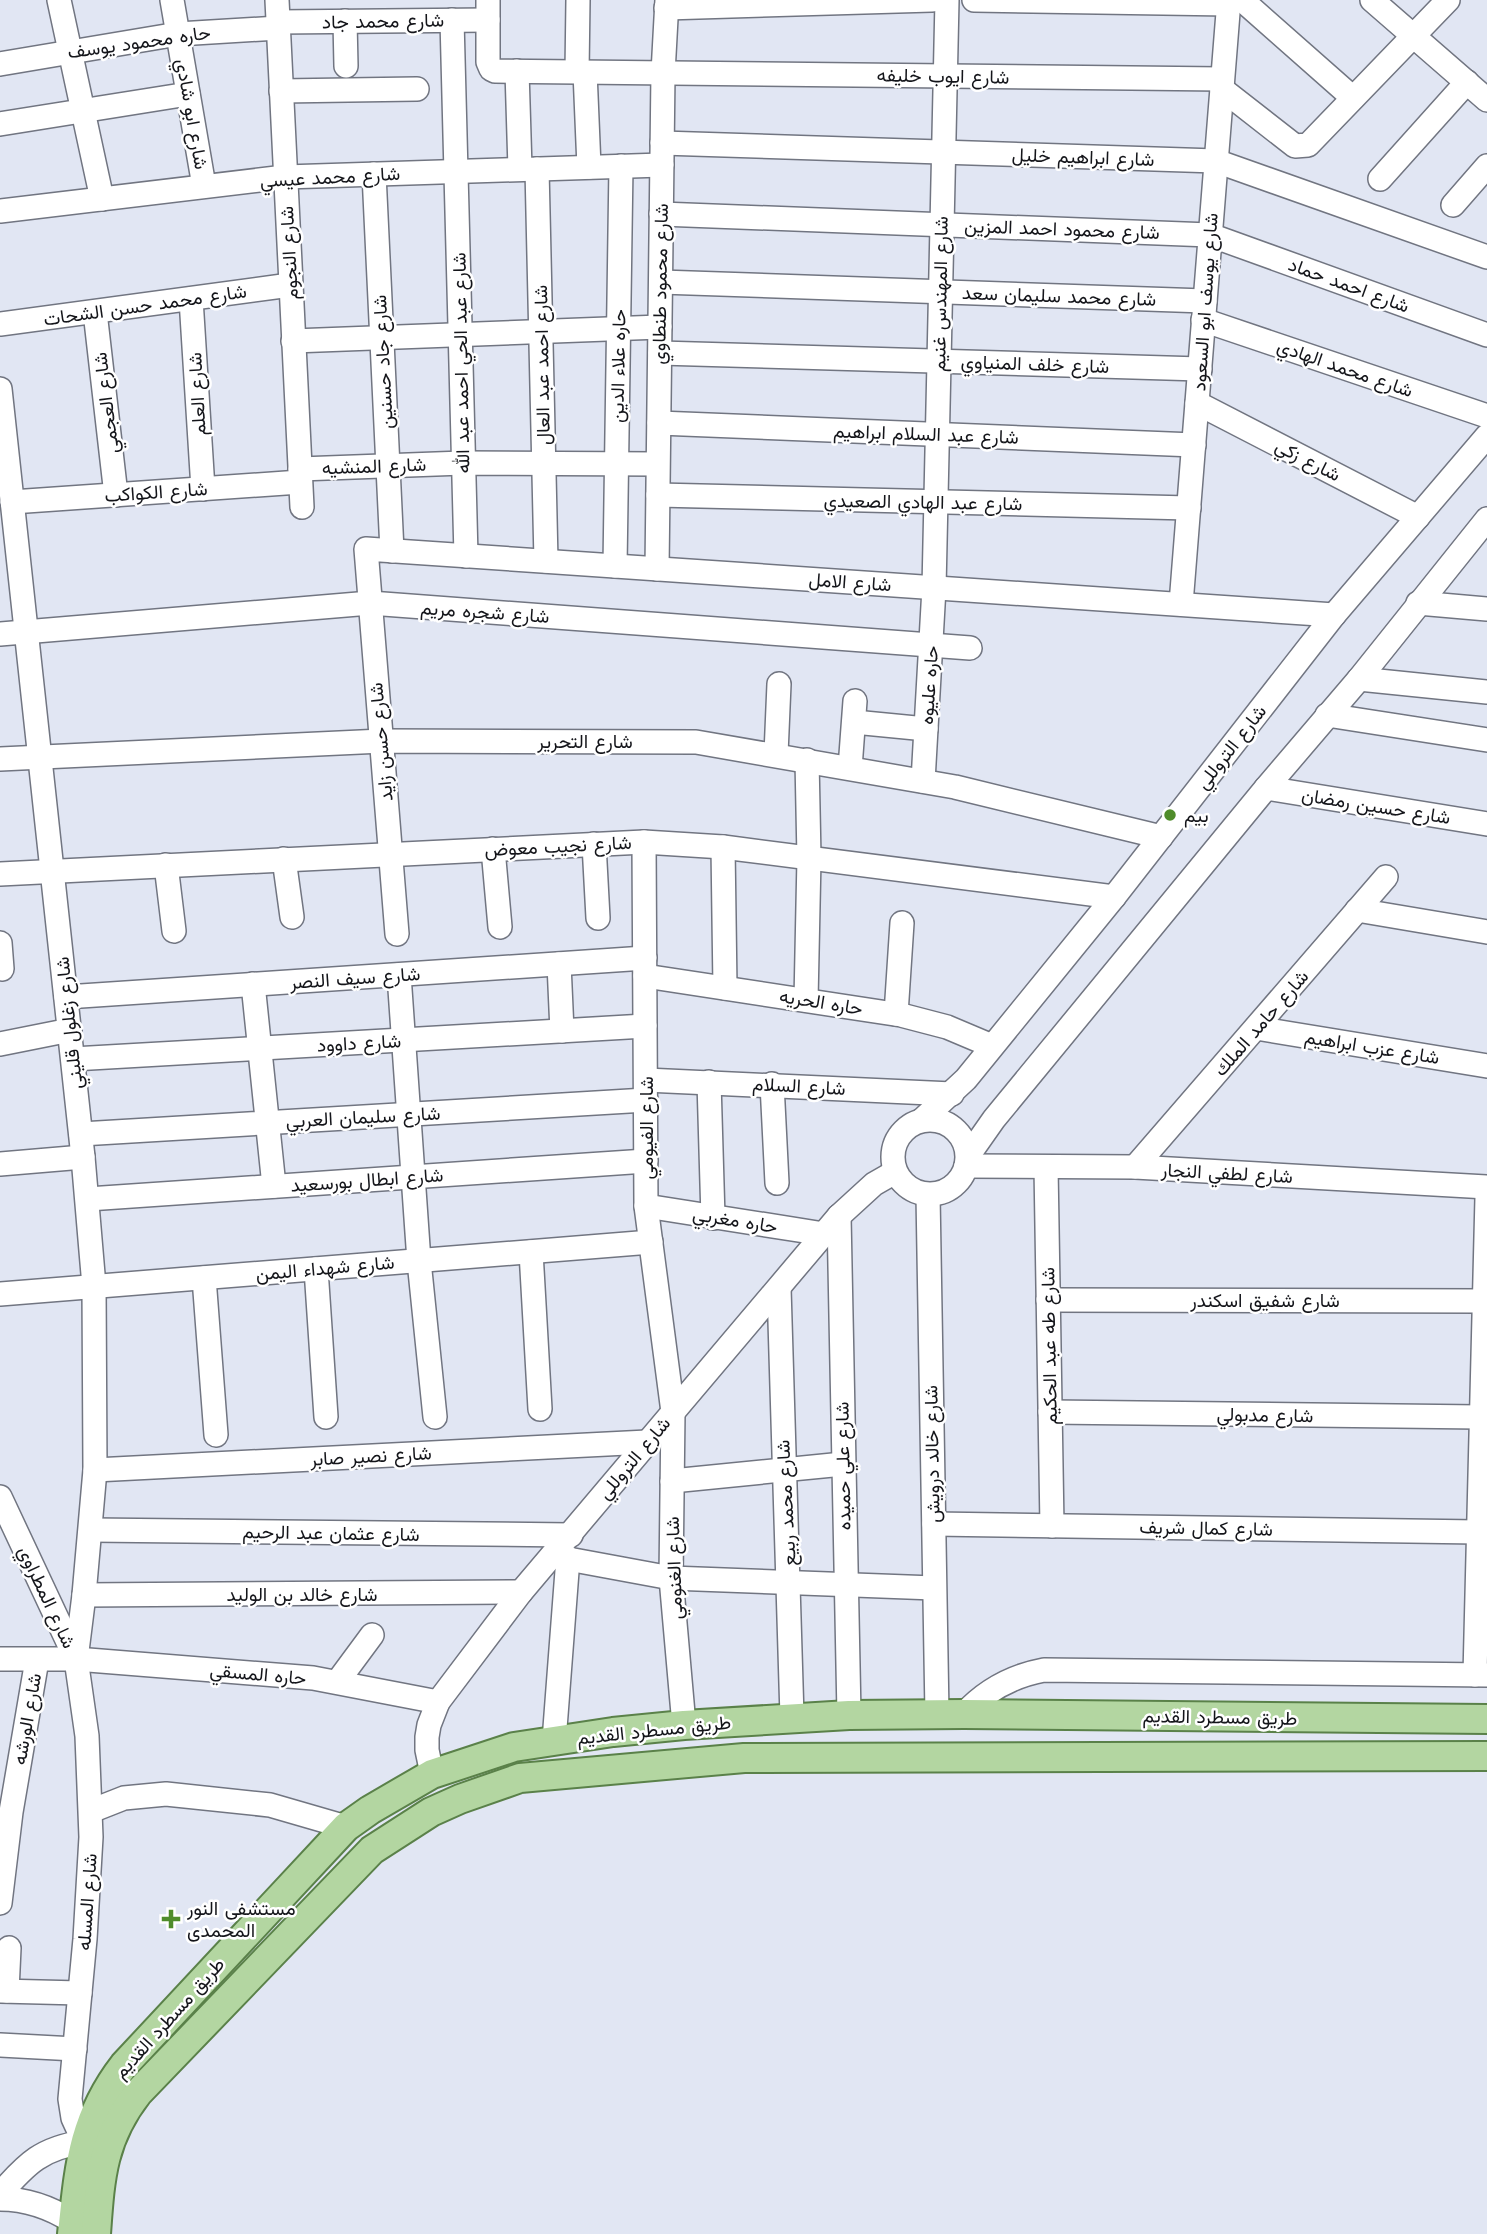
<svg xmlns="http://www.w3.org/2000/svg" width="1487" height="2234" font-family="'Work Sans',Vazirmatn,sans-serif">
<rect width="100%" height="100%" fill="#e1e6f3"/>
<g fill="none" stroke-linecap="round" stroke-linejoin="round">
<g stroke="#717581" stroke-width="26">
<g id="minor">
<path d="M59,0L102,199"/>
<path d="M172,0L204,186"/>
<path d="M277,0L302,507"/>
<path d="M488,0V62L491,69L495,71L1222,79"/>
<path d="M974,0L1228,4"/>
<path d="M1242,0L1353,98"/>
<path d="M1372,0L1487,100"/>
<path d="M666,8L932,0"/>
<path d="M452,20L466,556"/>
<path d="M345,21L346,66"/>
<path d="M278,22L488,20"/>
<path d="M0,64L178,34L278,28"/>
<path d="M517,71L520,169"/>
<path d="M577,72L578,0"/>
<path d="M585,72L589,167"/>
<path d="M1222,89L1295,146L1308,145L1448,0"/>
<path d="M281,91L417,89"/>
<path d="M0,124L188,94"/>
<path d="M662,143L1216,161L1487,257"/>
<path d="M537,169L546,561"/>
<path d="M374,174L392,551"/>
<path d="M1380,179L1467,82"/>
<path d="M1453,205L1487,166"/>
<path d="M0,211L285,177L662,165"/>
<path d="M661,214L1210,235L1487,335"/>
<path d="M661,282L1205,301"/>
<path d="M191,299L203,489"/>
<path d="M95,312L116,495"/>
<path d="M1203,320L1487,416"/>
<path d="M0,324L290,285"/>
<path d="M293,341L660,327"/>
<path d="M660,353L1200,369"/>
<path d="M0,389L83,1157L94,1286L95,1470L84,1595L76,1659"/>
<path d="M1197,403L1418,517"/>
<path d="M659,423L1194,445"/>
<path d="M300,469L463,463L657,464"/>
<path d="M658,495L1189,508"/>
<path d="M12,502L300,482"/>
<path d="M615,566L621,166"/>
<path d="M657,569L663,73L667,0"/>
<path d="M1418,603L1487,609"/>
<path d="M1181,604L1229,0"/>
<path d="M0,634L370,603L970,648"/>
<path d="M1359,679L1487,692"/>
<path d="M1327,715L1487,740"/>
<path d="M854,722L926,729"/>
<path d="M776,754L779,684"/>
<path d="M0,759L382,741L696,742L955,787L1161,837"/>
<path d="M850,768L855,701"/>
<path d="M923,781L934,588L947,0"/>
<path d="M1266,788L1487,824"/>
<path d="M644,842L646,1206L673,1412L671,1578L684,1725"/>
<path d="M594,844L598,918"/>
<path d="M723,847L725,988"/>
<path d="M493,849L500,927"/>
<path d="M284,859L292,917"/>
<path d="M166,865L174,931"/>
<path d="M0,874L644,842L723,847L1114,897"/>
<path d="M1357,910L1487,932"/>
<path d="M397,934L366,549L1334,615"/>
<path d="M0,943L2,969"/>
<path d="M559,964L562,1031"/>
<path d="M399,975L419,1261L435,1417"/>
<path d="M645,976L901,1015L947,1027L992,1046"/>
<path d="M253,984L274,1186"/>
<path d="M66,997L645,958"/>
<path d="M806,1000L809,858L807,760"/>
<path d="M896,1014L902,923"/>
<path d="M1256,1028L1487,1066"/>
<path d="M0,1044L70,1030"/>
<path d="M73,1059L645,1026"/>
<path d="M646,1080L952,1094"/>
<path d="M709,1082L713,1218"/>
<path d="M772,1084L777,1183"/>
<circle cx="930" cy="1157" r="37"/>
<path d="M922,1120L966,1079L1114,897L1334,615L1487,436"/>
<path d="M81,1134L646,1100"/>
<path d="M968,1156L994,1119L1266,788L1359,679L1487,519"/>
<path d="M0,1164L83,1157"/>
<path d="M966,1166L1135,1167L1487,1187"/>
<path d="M1046,1167L1052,1526"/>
<path d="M1135,1167L1386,877"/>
<path d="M928,1195L937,1714"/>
<path d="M88,1199L646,1161"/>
<path d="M646,1206L824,1234"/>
<path d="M839,1216L849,1715"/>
<path d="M531,1252L540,1409"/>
<path d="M316,1269L326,1417"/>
<path d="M204,1278L216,1435"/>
<path d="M779,1288L792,1717"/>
<path d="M0,1294L651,1242"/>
<path d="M1048,1300L1483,1301"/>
<path d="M1050,1412L1480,1417"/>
<path d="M95,1470L647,1442"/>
<path d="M672,1481L843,1464"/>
<path d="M0,1497L76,1659L87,1736L91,1837L85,1939L70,2099L73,2118L84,2142C42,2148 27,2163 0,2194"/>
<path d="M934,1524L1478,1532"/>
<path d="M91,1530L571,1535"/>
<path d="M552,1556L671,1578L934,1588"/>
<path d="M84,1595L521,1592"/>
<path d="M0,1659H76L313,1678L438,1702"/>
<path d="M1475,1675L1487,1197"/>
<path d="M338,1681L372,1635"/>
<path d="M964,1714C986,1690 1012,1676 1044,1670L1487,1675"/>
<path d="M554,1741L568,1558"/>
<path d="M432,1774L427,1750V1737L429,1725L438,1702L521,1592L839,1216L874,1184L895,1172"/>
<path d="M91,1811L124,1798L166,1794L270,1805L346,1827"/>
<path d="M0,1903L11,1812L37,1660"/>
<path d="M0,1991L80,1993"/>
<path d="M7,1991L9,1948"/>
<path d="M0,2045L75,2049"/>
<path d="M0,2199C27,2199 50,2207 73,2222"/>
</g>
</g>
<g stroke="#5a8149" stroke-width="32">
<g id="major">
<path d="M72,2234C79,2169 82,2119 124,2065L346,1827L370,1810L432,1774L514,1747L613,1732L684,1725L849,1715L964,1714L1487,1719"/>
<path d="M96,2234C100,2178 102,2139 138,2093L372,1850L431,1812L460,1799L520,1778L744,1758L1487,1756"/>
</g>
</g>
<use href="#minor" stroke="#fff" stroke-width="23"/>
<use href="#major" stroke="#b3d6a1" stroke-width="28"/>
</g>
<g fill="#4f8c2b" stroke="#fff" stroke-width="2.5">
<circle cx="1170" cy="815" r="7"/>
<path d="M167.5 1908.5h7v7h7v7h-7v7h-7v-7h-7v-7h7z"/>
</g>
<g text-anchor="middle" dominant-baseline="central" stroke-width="5" stroke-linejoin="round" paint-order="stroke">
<g font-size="19" fill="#14151a" stroke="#fff">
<text transform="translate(383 21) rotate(-1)">شارع محمد جاد</text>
<text transform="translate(139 42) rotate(-8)">حاره محمود يوسف</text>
<text transform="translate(943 76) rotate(1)">شارع ايوب خليفه</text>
<text transform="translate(192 114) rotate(80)">شارع ابو شادي</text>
<text transform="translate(1083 157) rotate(2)">شارع ابراهيم خليل</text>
<text transform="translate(330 177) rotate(-3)">شارع محمد عيسي</text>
<text transform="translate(1062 229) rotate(2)">شارع محمود احمد المزين</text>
<text transform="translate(289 253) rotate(-93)">شارع النجوم</text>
<text transform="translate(660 284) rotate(-89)">شارع محمود طنطاوي</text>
<text transform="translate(1349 285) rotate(20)">شارع احمد حماد</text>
<text transform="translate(940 294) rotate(-89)">شارع المهندس غنيم</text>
<text transform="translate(1059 296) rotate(2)">شارع محمد سليمان سعد</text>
<text transform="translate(1205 302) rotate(-86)">شارع يوسف ابو السعود</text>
<text transform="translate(145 305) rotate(-8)">شارع محمد حسن الشحات</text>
<text transform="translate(383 362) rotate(-93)">شارع جاد حسنين</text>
<text transform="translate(461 363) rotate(-91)">شارع عبد الحي احمد عبد الله</text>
<text transform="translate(1035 364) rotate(2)">شارع خلف المنياوي</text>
<text transform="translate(542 365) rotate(-91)">شارع احمد عبد العال</text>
<text transform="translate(618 366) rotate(-89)">حاره علاء الدين</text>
<text transform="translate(1345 368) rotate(19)">شارع محمد الهادي</text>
<text transform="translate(197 394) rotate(-93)">شارع العلم</text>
<text transform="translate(106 403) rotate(-97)">شارع العجمي</text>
<text transform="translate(926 434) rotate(2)">شارع عبد السلام ابراهيم</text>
<text transform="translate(1308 460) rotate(27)">شارع زكي</text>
<text transform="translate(374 466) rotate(-2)">شارع المنشيه</text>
<text transform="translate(156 492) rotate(-4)">شارع الكواكب</text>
<text transform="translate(923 502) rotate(1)">شارع عبد الهادي الصعيدي</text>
<text transform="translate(850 582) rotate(4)">شارع الامل</text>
<text transform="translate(485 612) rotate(4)">شارع شجره مريم</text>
<text transform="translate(929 685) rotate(-86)">حاره عليوه</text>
<text x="585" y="741">شارع التحرير</text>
<text transform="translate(381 742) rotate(-95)">شارع حسن زايد</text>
<text transform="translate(1231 747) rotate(-52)">شارع التروللي</text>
<text transform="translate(1376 806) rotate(9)">شارع حسين رمضان</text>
<text transform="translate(558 846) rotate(-3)">شارع نجيب معوض</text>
<text transform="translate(355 978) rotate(-4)">شارع سيف النصر</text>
<text transform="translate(821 1002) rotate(9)">حاره الحريه</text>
<text transform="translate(69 1023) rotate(-96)">شارع زغلول قليني</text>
<text transform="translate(1261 1023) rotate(-49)">شارع حامد الملك</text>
<text transform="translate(359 1043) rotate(-3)">شارع داوود</text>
<text transform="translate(1372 1047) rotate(9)">شارع عزب ابراهيم</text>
<text transform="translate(799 1086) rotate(3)">شارع السلام</text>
<text transform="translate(363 1117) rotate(-3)">شارع سليمان العربي</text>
<text transform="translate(646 1128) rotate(-90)">شارع الفيومي</text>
<text transform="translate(1227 1173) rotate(3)">شارع لطفي النجار</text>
<text transform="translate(367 1180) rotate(-4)">شارع ابطال بورسعيد</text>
<text transform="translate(735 1220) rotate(9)">حاره مغربي</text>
<text transform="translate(325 1268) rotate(-5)">شارع شهداء اليمن</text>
<text x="1265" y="1300">شارع شفيق اسكندر</text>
<text transform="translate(1049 1346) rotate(-91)">شارع طه عبد الحكيم</text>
<text transform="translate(1265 1415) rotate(1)">شارع مدبولي</text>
<text transform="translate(932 1454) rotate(-91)">شارع خالد درويش</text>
<text transform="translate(371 1456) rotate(-3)">شارع نصير صابر</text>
<text transform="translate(634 1458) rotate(-50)">شارع التروللي</text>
<text transform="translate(843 1466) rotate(-91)">شارع علي حميده</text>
<text transform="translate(786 1503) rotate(-93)">شارع محمد ربيع</text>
<text transform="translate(1206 1528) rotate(1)">شارع كمال شريف</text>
<text transform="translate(331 1533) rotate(1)">شارع عثمان عبد الرحيم</text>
<text transform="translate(674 1568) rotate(-92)">شارع الغنومي</text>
<text x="302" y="1594">شارع خالد بن الوليد</text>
<text transform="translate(47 1597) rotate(65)">شارع المطراوي</text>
<text transform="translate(258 1674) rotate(5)">حاره المسقي</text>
<text transform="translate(1220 1717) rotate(1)">طريق مسطرد القديم</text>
<text transform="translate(27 1719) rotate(-80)">شارع الورشه</text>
<text transform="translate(654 1730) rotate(-6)">طريق مسطرد القديم</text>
<text transform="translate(87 1902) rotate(-86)">شارع المسله</text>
<text transform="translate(169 2018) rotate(-48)">طريق مسطرد القديم</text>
</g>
<g font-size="19" fill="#14151a" stroke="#fff" text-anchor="start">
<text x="1184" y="815">بيم</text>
<text x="187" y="1908">مستشفى النور<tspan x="187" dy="22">المحمدى</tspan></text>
</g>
</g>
</svg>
